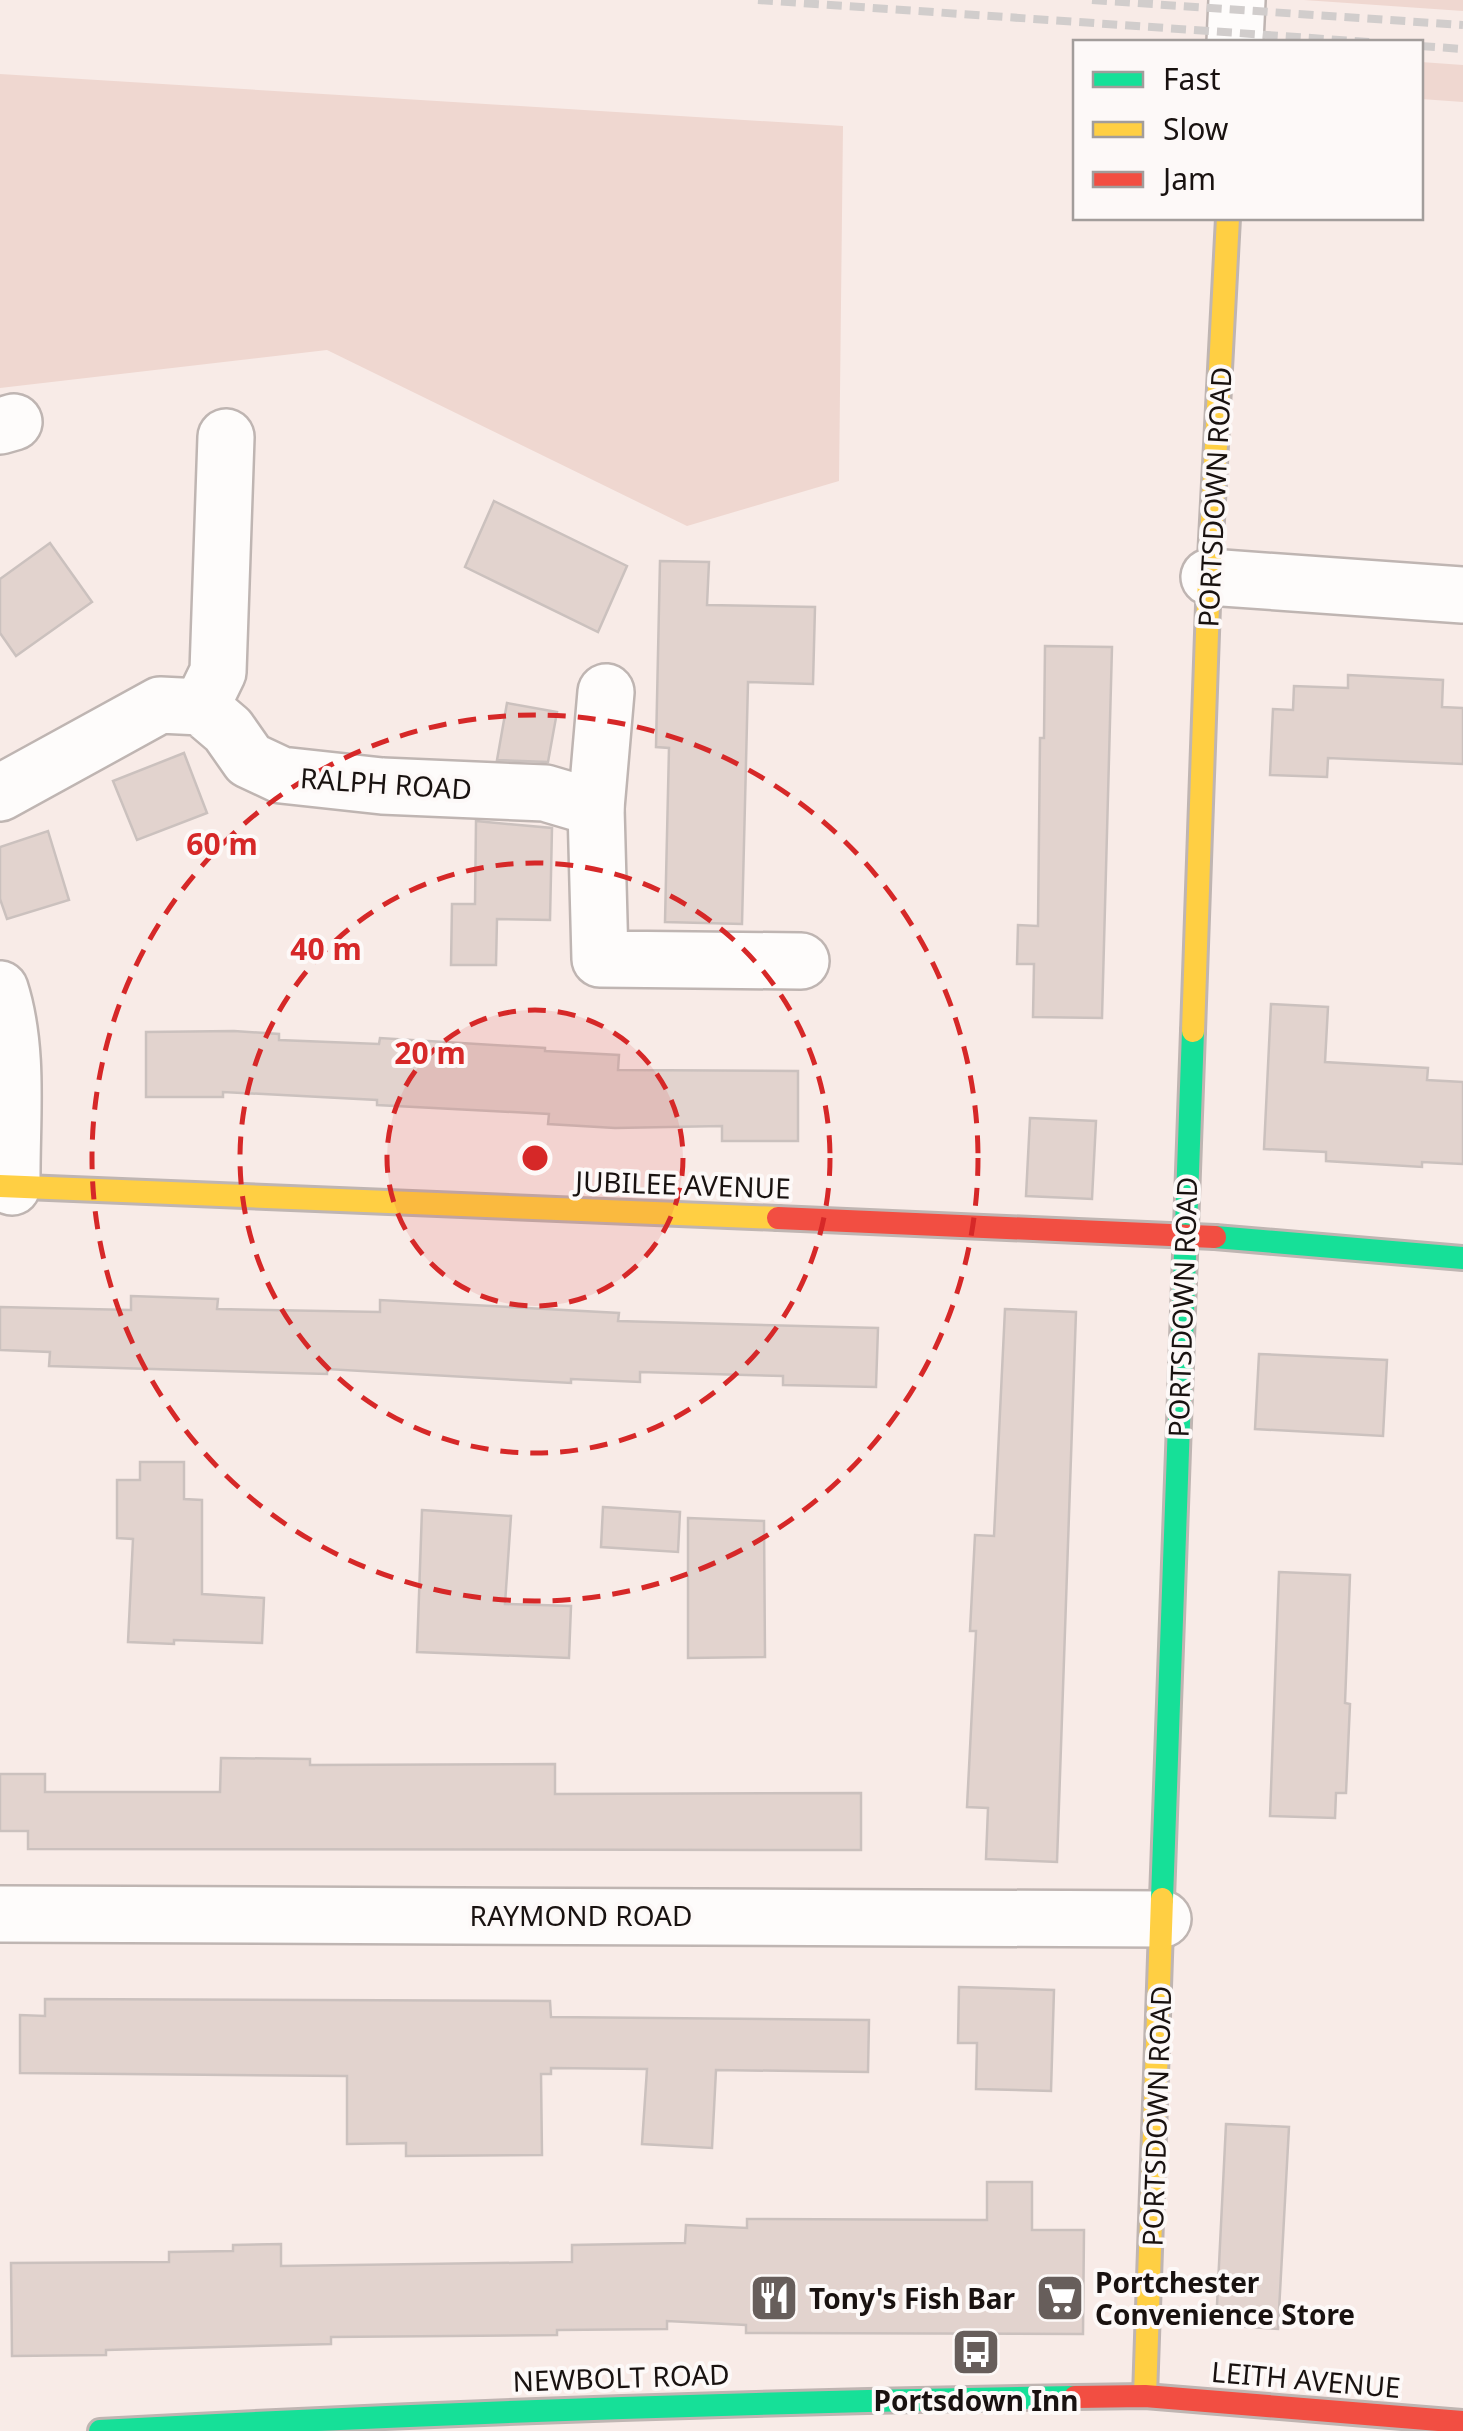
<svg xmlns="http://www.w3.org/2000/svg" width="1463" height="2431" font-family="'Noto Sans',sans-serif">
<rect width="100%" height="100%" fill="#f8ebe7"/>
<g fill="#efd7d0">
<path d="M1304,0H1463V11Z"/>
<path d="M1421,62L1463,65V102L1421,99Z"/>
<path d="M0,74L843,126L839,481L687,526L327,350L0,388Z"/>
</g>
<g fill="#e2d3ce" stroke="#cbc1be" stroke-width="2.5">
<path d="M494,501L627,566L598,632L465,567Z"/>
<path d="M50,543L92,602L16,656L0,633V579Z"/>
<path d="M660,561L709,562L707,605L815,607L813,684L748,682L742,924L665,922L669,748L656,747Z"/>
<path d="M1045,646L1112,647L1102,1018L1033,1017L1034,964H1017L1018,925L1038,926L1040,738H1044Z"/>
<path d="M1348,675L1443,680L1442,707L1463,708V764L1328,758L1327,777L1270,775L1273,709L1293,710L1294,686L1348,688Z"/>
<path d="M507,703L557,712L548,762L497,760Z"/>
<path d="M184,753L207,813L137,840L113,781Z"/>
<path d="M476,821L552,828L550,920L497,919L496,965H451L452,904H475Z"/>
<path d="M48,831L69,900L7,919L0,899V847Z"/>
<path d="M1271,1004L1328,1007L1325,1062L1428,1068L1427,1080L1463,1082V1164L1422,1162V1167L1326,1161V1152L1264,1149Z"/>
<path d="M234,1031L279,1034V1040L379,1044L380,1038L545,1048V1051L619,1055L618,1070L798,1071V1141H722V1126L615,1128L548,1124L549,1114L377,1105V1100L223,1092V1097H146V1032Z"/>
<path d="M1030,1118L1096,1121L1092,1199L1026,1196Z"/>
<path d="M131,1296L218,1299L217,1309L380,1312V1300L619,1313L618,1321L878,1328L876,1387L783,1385V1376L640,1372V1382L571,1379V1383L327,1369V1374L49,1366L50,1352L0,1350V1307L131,1310Z"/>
<path d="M1005,1309L1076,1312L1057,1862L986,1859L988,1808L967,1807L976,1631H970L975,1535L994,1536Z"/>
<path d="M1259,1354L1387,1360L1383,1436L1255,1429Z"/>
<path d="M140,1462H184V1499L202,1500V1594L264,1598L262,1643L174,1640V1644L128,1642L133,1539L117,1538V1480H140Z"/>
<path d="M603,1507L680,1512L678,1552L601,1547Z"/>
<path d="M422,1510L511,1516L505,1604L571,1606L569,1658L417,1652Z"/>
<path d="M688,1518L764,1521L765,1657L688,1658Z"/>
<path d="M1279,1572L1350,1575L1345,1703L1350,1704L1346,1793H1336L1335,1818L1270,1816Z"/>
<path d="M221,1758L310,1759V1765L555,1764V1794L861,1793V1850L28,1849V1831H0V1774H45V1792H220Z"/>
<path d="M959,1987L1054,1990L1051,2091L976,2089L977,2043H958Z"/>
<path d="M45,1999L550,2001L551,2017L869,2020L868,2072L716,2070L712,2148L642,2144L647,2069L551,2068V2074H541L542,2155L406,2156V2143L347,2144V2076L20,2073V2015L45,2016Z"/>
<path d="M1226,2124L1289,2127L1278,2329L1216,2325Z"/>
<path d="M987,2182H1032V2230H1084L1083,2334L746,2333V2325L667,2321V2329L557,2330V2335L331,2337V2344L106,2350V2355L12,2356L11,2263L169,2262V2252L233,2251V2245L281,2244V2266L572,2262V2245L685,2243L686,2225L747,2228V2219L987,2220Z"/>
</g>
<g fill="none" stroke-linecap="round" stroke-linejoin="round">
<g stroke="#bfb5b2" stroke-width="60">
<g id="street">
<path d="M1235,42L1237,0"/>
<path d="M0,426L14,422"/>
<path d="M1209,577L1463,595"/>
<path d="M606,692L596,808L600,959L801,961"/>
<path d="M201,707L218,672L226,437"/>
<path d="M0,793L160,705L201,707L228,730L249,760L281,775L382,786L545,793L596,808"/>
<path d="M0,989C20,1051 11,1122 12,1187"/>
<path d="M0,1914L1163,1919"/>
</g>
</g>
<g stroke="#bfb5b2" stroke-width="28">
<g id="fast">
<path d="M1215,1237L1463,1258"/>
<path d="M1162,1899L1193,1031"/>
<path d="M100,2431C425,2413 750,2402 1075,2397"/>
</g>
</g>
<g stroke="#bfb5b2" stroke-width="28">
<g id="slow">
<path d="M1193,1031L1209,577L1228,218"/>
<path d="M0,1186L778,1218"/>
<path d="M1145,2396L1162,1899"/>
</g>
</g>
<g stroke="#bfb5b2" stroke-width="28">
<g id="jam">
<path d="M778,1218L1215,1237"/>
<path d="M1075,2397L1145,2396L1463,2422"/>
</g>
</g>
<use href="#street" stroke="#fefcfb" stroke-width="55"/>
<use href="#fast" stroke="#16e098" stroke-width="22"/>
<use href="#slow" stroke="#ffcf43" stroke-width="22"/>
<use href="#jam" stroke="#f24e42" stroke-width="22"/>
<g stroke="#d1cdcc" stroke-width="8" stroke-dasharray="15 8" stroke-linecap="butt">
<path d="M758,0L1369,42"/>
<path d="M1092,0L1463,25"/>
<path d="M1420,46L1463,49"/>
</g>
</g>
<circle cx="535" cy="1158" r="148" fill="#d62828" fill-opacity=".12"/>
<g fill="none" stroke="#d62828" stroke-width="5" stroke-dasharray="18 12">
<circle cx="535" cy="1158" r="148"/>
<circle cx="535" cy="1158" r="295"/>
<circle cx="535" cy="1158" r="443"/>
</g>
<defs>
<g id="restaurant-square" transform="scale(2.5)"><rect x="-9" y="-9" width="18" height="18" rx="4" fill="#675e5b" stroke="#fdf9f8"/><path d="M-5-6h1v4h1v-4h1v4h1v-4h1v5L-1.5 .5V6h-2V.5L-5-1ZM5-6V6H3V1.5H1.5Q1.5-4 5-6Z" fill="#fff"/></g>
<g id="supermarket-square" transform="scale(2.5)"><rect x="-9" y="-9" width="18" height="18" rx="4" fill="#675e5b" stroke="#fdf9f8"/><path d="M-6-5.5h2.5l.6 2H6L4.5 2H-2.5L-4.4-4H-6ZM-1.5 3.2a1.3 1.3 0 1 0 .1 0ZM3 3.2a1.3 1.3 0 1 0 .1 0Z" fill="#fff"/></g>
<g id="bus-square" transform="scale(2.5)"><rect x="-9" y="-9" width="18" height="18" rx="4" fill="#675e5b" stroke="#fdf9f8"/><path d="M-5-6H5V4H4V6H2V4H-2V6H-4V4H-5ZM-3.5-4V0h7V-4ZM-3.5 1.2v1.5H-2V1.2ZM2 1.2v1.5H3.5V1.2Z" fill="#fff"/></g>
</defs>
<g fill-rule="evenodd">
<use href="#restaurant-square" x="774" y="2298"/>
<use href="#supermarket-square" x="1060" y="2298"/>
<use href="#bus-square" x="976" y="2352"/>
</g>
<g text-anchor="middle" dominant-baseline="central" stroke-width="8" stroke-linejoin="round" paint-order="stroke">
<g font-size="28" fill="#191210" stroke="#fdf9f8">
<text transform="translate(1214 497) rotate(-87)">PORTSDOWN ROAD</text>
<text transform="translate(386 783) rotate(4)">RALPH ROAD</text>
<text transform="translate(683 1184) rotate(2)">JUBILEE AVENUE</text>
<text transform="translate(1182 1307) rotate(-88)">PORTSDOWN ROAD</text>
<text x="581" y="1915">RAYMOND ROAD</text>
<text transform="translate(1156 2116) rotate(-88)">PORTSDOWN ROAD</text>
<text transform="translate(621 2377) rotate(-2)">NEWBOLT ROAD</text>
<text transform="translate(1306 2379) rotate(5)">LEITH AVENUE</text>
</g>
<g font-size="28" font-weight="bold" fill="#191210" stroke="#fdf9f8" text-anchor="start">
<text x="1095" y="2282">Portchester<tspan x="1095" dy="32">Convenience Store</tspan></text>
<text x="809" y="2298">Tony's Fish Bar</text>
<text x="976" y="2400" text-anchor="middle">Portsdown Inn</text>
</g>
</g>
<circle cx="535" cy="1158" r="15" fill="#d62828" stroke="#fdf9f8" stroke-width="5"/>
<g font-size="30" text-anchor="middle" font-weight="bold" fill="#d62828" stroke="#fdf9f8" stroke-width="8" stroke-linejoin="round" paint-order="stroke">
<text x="222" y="855">60 m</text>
<text x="326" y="960">40 m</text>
<text x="430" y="1064">20 m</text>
</g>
<rect x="1073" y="40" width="350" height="180" fill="#fdf9f8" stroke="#a29d9b" stroke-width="2.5"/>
<rect x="1093" y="72" width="50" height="15" fill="#16e098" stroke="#a29d9b" stroke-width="2.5"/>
<text x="1163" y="90" font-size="30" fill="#191210">Fast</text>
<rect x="1093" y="122" width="50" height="15" fill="#ffcf43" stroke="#a29d9b" stroke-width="2.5"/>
<text x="1163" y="140" font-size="30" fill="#191210">Slow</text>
<rect x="1093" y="172" width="50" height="15" fill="#f24e42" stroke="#a29d9b" stroke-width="2.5"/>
<text x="1163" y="190" font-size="30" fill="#191210">Jam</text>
</svg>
